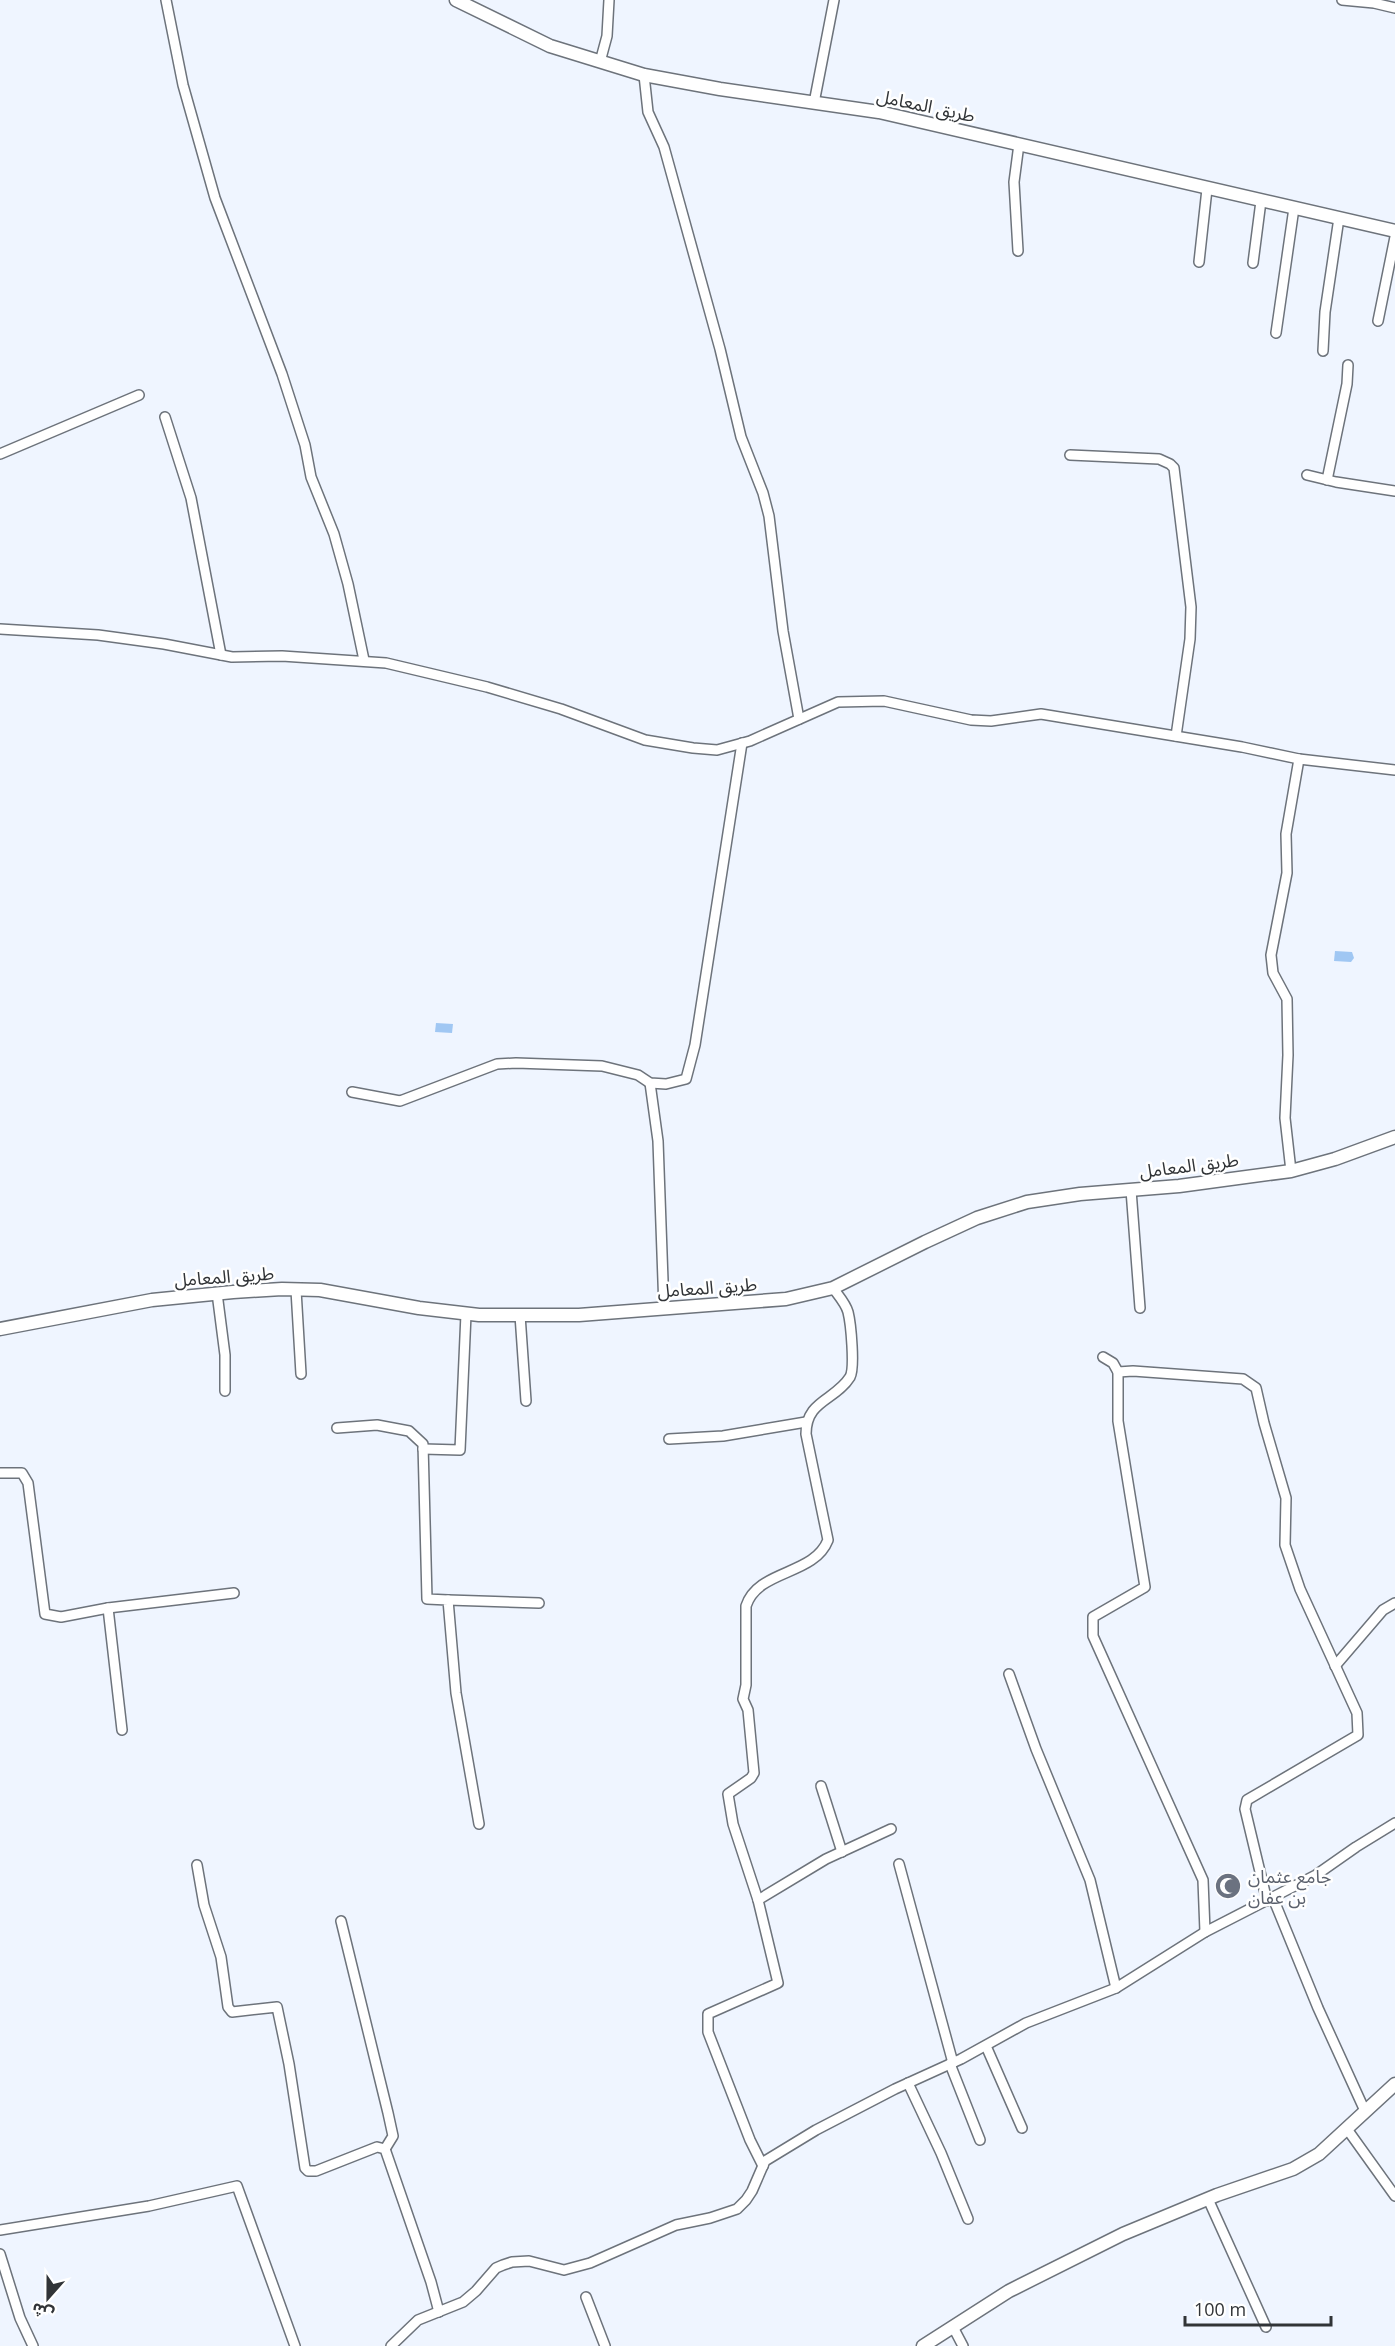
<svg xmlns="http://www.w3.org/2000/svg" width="1395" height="2346" font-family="'Open Sans','Noto Sans Arabic',sans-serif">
<rect width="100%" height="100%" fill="#eff5ff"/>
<g fill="#a0c7f3">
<path d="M1335,951L1352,952L1354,958L1351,962L1334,961Z"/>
<path d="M436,1023L453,1024L452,1033L435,1032Z"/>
</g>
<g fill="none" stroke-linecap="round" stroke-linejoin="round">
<g stroke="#6d737b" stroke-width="12">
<g id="street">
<path d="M166,0L183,85L215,198L282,374L305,445L311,477L334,534L348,584L364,660"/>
<path d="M1342,0L1374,3L1395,8"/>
<path d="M600,62L607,36L609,0"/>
<path d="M644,75L648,112L664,147L720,349L741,437L763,493L769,516L783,631L799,719"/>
<path d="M814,103L834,0"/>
<path d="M1018,251L1014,182L1019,144"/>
<path d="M1199,262L1207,189"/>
<path d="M1253,263L1261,201"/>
<path d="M1378,321L1395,237"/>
<path d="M1276,333L1294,208"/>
<path d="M1323,351L1325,312L1339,218"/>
<path d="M165,417L191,498L221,655"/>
<path d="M0,454L139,395"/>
<path d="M1070,455L1159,459L1170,464L1174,468L1191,607L1190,639L1176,736"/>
<path d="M1307,475L1336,482L1395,491"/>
<path d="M1327,480L1347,384L1348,365"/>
<path d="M0,629L98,635L164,644L232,657L282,656L386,663L487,687L561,709L645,740L693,748L717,750L750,741L838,702L884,701L971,720L991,721L1041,714L1242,747L1299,759L1395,770"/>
<path d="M650,1083L658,1141L664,1309"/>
<path d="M352,1092L400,1101L497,1064L516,1063L602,1066L638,1075L650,1083L666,1084L686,1079L695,1045L742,743"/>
<path d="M1291,1171L1285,1118L1288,1055L1287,999L1273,973L1271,955L1287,873L1286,834L1299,759"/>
<path d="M1131,1190L1140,1308"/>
<path d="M296,1290L301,1374"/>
<path d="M217,1293L225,1355V1391"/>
<path d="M520,1315L526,1401"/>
<path d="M1103,1357L1113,1363L1118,1372V1421L1145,1587L1093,1617V1636L1203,1880L1205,1932"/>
<path d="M1118,1372L1133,1371L1243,1379L1256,1388L1264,1423L1286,1498L1285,1545L1300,1589L1357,1713L1358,1735L1247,1800L1245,1809L1267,1901"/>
<path d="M337,1428L377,1425L409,1431L423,1444L427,1599L448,1600L456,1693L479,1824"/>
<path d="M669,1439L723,1436L806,1422"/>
<path d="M423,1449L460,1450L466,1314"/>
<path d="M0,1473H22L28,1483L45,1614L61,1617L108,1608L122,1730"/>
<path d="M448,1600L539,1603"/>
<path d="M108,1608L234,1593"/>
<path d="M1335,1666L1383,1610L1395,1603"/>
<path d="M1009,1674L1036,1749L1090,1880L1116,1988"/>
<path d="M821,1786L842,1852"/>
<path d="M899,1864L953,2063"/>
<path d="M197,1865L204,1905L221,1957L228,2007L232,2012L277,2007L289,2064L305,2168L308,2171H316L377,2147L385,2149L431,2282L439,2312"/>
<path d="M1273,1898L1318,2008L1365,2111"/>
<path d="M758,1900L733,1824L728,1794L751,1778L754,1773L748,1710L743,1699L746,1685V1606C758,1569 814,1576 828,1540L806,1434C806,1400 835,1401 850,1377C855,1368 851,1324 848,1312C846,1304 838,1295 833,1288"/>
<path d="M341,1921L388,2113L393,2136L385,2149"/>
<path d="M986,2046L1022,2128"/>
<path d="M950,2064L980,2140"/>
<path d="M908,2083L941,2153L968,2219"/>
<path d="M1347,2129L1395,2196"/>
<path d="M763,2166L750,2140L708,2032V2014L778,1983L758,1900L826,1859L891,1829"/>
<path d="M1208,2199L1266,2327"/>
<path d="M0,2230L149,2206L237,2186L295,2346"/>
<path d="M0,2254L20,2318L33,2346"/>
<path d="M586,2297L605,2346"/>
<path d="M953,2327L963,2346"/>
<path d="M391,2346L418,2320L463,2302L476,2291L496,2268L503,2265L512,2262L529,2261L564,2270L590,2263L676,2225L710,2218L737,2209L746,2200L752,2191L765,2161L816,2130L895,2089L961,2059L1026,2023L1116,1988L1205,1932L1316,1875L1356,1847L1395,1823"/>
</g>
</g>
<g stroke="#6d737b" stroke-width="15">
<g id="secondary">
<path d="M456,0L550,46L644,75L720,89L879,112L1395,231"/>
<path d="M0,1329L152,1300L233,1292L282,1289L320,1290L419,1308L479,1315H579L786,1299L833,1288L925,1242L977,1218L1027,1202L1080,1194L1179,1186L1291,1171L1335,1159L1395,1137"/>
<path d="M923,2346L1009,2291L1123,2234L1217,2195L1293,2169L1319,2154L1395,2084"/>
</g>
</g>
<use href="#street" stroke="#fff" stroke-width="9"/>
<use href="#secondary" stroke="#fff" stroke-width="12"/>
</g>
<defs>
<g id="mosque-disc" transform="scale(1.35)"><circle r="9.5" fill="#6b7280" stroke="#fff"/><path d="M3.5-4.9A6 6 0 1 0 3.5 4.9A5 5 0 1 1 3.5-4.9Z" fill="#fff"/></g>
</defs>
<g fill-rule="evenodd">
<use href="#mosque-disc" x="1228" y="1886"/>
</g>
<g text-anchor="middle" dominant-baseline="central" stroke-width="5" stroke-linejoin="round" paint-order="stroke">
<g font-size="18" fill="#313437" stroke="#fff">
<text transform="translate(926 105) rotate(12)">طريق المعامل</text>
<text transform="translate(1189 1165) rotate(-7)">طريق المعامل</text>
<text transform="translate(224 1276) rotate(-4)">طريق المعامل</text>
<text transform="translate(707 1287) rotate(-4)">طريق المعامل</text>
</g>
<g font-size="18" fill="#5b616d" stroke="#fff" text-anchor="start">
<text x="1248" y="1876">جامع عثمان<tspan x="1248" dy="21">بن عفان</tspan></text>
</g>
</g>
<g transform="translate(48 2298) rotate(201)" stroke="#ffffff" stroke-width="4.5" paint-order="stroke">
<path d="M0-4.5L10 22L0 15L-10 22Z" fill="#313437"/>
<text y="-9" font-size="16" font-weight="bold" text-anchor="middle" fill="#313437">ش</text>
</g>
<path d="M1185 2316v9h146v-9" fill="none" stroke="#313437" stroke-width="3"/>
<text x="1194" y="2316" font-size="18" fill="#313437" stroke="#ffffff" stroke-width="4.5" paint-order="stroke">100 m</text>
</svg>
